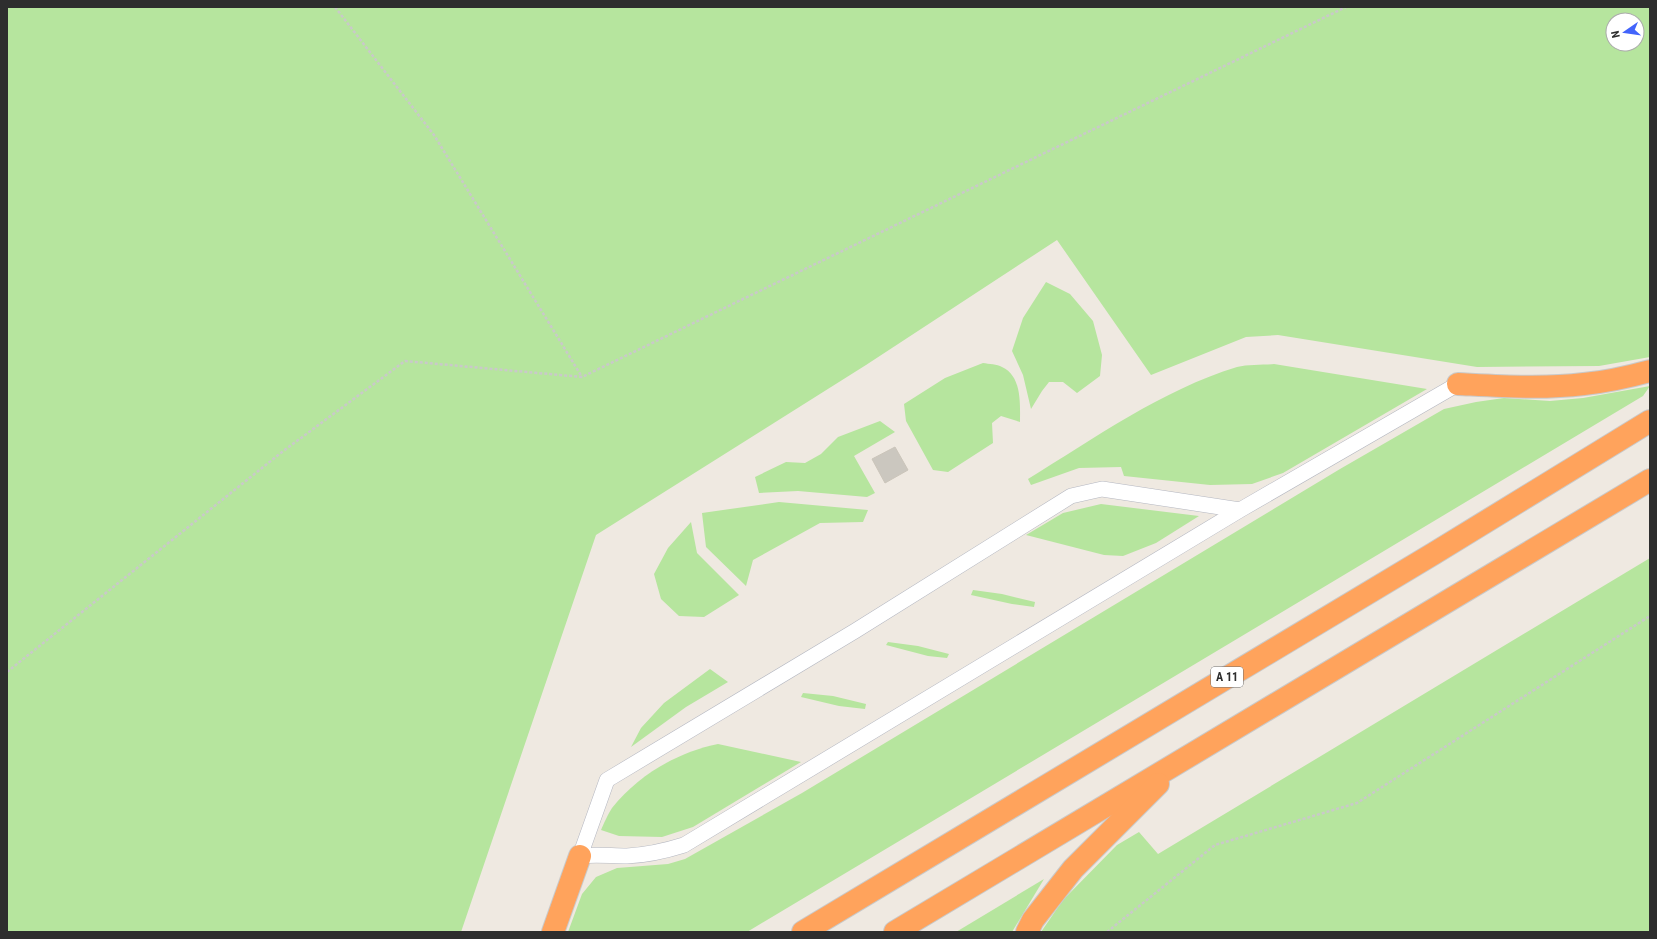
<svg xmlns="http://www.w3.org/2000/svg" width="1657" height="939" font-family="'Roboto Condensed',sans-serif">
<rect width="100%" height="100%" fill="#efe9e1"/>
<g fill="#b6e59e" fill-rule="evenodd">
<path d="M7,7H1650V357L1599,366L1477,367L1278,335L1246,337L1151,375L1057,240L866,365L596,535L461,932H7ZM1613,20H1637V44H1613Z"/>
<path d="M1046,282L1070,294L1093,321L1102,355L1100,376L1077,393L1063,382H1049L1042,391L1031,409L1023,375L1012,351L1023,318Z"/>
<path d="M983,363C989,364 997,364 1002,367C1022,376 1020,404 1020,422L1001,416L992,423L993,443L948,472L933,470L906,421L904,404L945,378Z"/>
<path d="M1274,364L1427,389L1283,473L1252,484L1210,485L1124,476L1121,467L1079,468L1031,485L1028,479C1095,438 1162,390 1237,367C1248,364 1262,365 1274,364Z"/>
<path d="M1650,386L1643,396L747,932H568L582,894L596,877L617,868L668,864L685,859L802,793L1340,469L1444,409L1476,402L1504,398L1550,401L1583,398Z"/>
<path d="M880,421L895,432L854,456L875,493L867,497L798,491L759,493L755,477L786,462L805,463L821,454L838,437Z"/>
<path d="M779,502L868,510L863,522L820,523L753,560L746,586L706,547L702,513Z"/>
<path d="M1101,504L1199,516L1156,543L1123,556L1104,555L1026,535L1063,513Z"/>
<path d="M691,522L697,553L739,595L704,617L679,616L661,599L654,574L668,548Z"/>
<path d="M1650,558V932H1041L1063,900L1117,845L1139,832L1158,854Z"/>
<path d="M973,590L1002,594L1035,602L1034,607L1012,604L971,595Z"/>
<path d="M888,642L918,646L949,654L947,658L928,656L886,645Z"/>
<path d="M710,669L728,682L686,707L631,747L641,728L664,703Z"/>
<path d="M803,693L833,696L866,704L865,709L839,706L801,697Z"/>
<path d="M718,744L801,762L693,827L662,837L619,836L601,830C604,823 608,814 612,808C638,775 678,752 718,744Z"/>
<path d="M1044,879L1012,932H956Z"/>
</g>
<path fill="#cbc7bf" stroke="#cbc5ba" d="M895,447L908,470L885,483L872,459Z"/>
<g fill="none" stroke-linecap="round" stroke-linejoin="round">
<g stroke="#b4b7c1" stroke-width="16">
<path id="lane" d="M1240,510L1102,489L1071,496L855,631L607,780L580,856C596,854 611,856 627,856C647,855 665,851 684,845L1240,510L1458,384"/>
</g>
<g stroke="#c9c9c9" stroke-width="24">
<g id="highway">
<path d="M1458,384C1499,386 1542,389 1584,384C1606,382 1628,377 1650,371"/>
<path d="M553,932L580,856"/>
<path d="M803,932L1433,554L1650,421"/>
<path d="M895,932L1650,480"/>
<path d="M1027,932L1033,920L1073,869L1158,784"/>
</g>
</g>
<g stroke="#c9c9c9" stroke-width="2.5" stroke-dasharray="3 2" stroke-linecap="butt">
<path d="M335,7L434,135L582,377"/>
<path d="M7,672L282,452L405,361L582,377L1346,7"/>
<path d="M1107,932L1215,845L1357,803L1650,616"/>
</g>
<use href="#lane" stroke="#fff" stroke-width="15"/>
<use href="#highway" stroke="#ffa35c" stroke-width="22"/>
</g>
<g text-anchor="middle" dominant-baseline="central" stroke-width="3" stroke-linejoin="round" paint-order="stroke">
<rect fill="#fff" stroke="#6d6d6d" stroke-width="1" x="1211" y="667" width="32" height="20" rx="3"/>
<g font-size="12" font-weight="bold" fill="#2e2e2e">
<text x="1227" y="677">A 11</text>
</g>
</g>
<rect width="1657" height="939" fill="none" stroke="#2e2e2e" stroke-width="16"/>
<g transform="translate(1625 32) rotate(257)"><circle r="19" fill="#ffffff" stroke="#ababab"/>
<path d="M0-3L7 15L0 10L-7 15Z" fill="#4264fb"/>
<text y="-6" font-size="11" font-weight="bold" text-anchor="middle" fill="#2e2e2e">N</text>
</g>
</svg>
